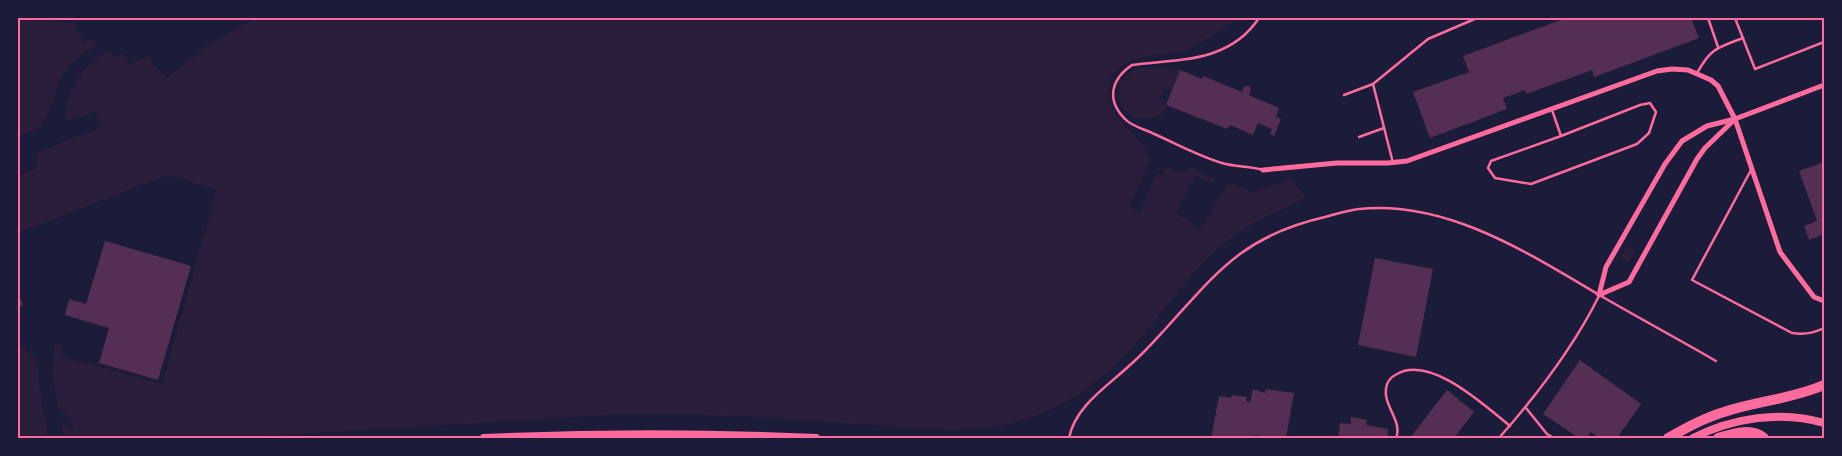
<svg xmlns="http://www.w3.org/2000/svg" width="1842" height="456" font-family="Signika,sans-serif">
<rect width="100%" height="100%" fill="#1b1b3a"/>
<g fill="#2a1e3b">
<path d="M18,18H47L48,21L69,23L75,21L83,42L94,39L96,45C86,52 73,59 66,70C53,86 54,112 39,127C34,132 24,134 18,137Z"/>
<path d="M257,18H1239L1186,52L1145,56L1122,65L1113,74L1108,86L1110,105L1118,118L1144,146L1150,160L1129,208L1140,212L1157,173L1162,175L1166,167L1180,173L1192,168L1215,179V181L1211,182L1196,176L1176,213L1200,229L1226,186L1230,183L1252,192L1291,179L1306,197C1295,206 1281,209 1269,215C1248,225 1229,238 1213,253C1187,277 1167,307 1144,334C1088,401 1030,431 944,430L757,417L682,414L607,415L230,438H65L60,420L64,424L66,430L73,429L72,419L58,408L53,377L54,347L57,345L64,346L61,356L162,384L207,226L216,189L167,175L18,233V176L35,169L37,165L36,155L43,150L102,127L95,112L68,120L65,118C68,85 82,66 110,50L113,57L124,53L129,64L150,56L153,63L167,78L212,42Z"/>
<path d="M1141,68L1180,70L1171,91L1164,88L1159,101L1165,104C1166,129 1108,122 1120,84C1124,75 1132,70 1141,68Z"/>
<path d="M1628,245L1636,250L1629,263L1620,258Z"/>
<path d="M18,343L34,358H37L40,393L48,438H18Z"/>
</g>
<g fill="#542f53">
<path d="M1566,18H1691L1699,38L1594,77L1592,70L1526,94L1525,90L1503,98L1507,109L1430,138L1413,92L1469,72L1463,56Z"/>
<path d="M1180,70L1202,79L1203,76L1242,92L1244,87L1249,86L1251,89L1249,95L1279,108L1276,117L1281,119L1274,136L1270,134L1272,129L1258,123L1253,135L1230,125L1227,129L1166,105Z"/>
<path d="M1824,162V242L1822,235L1809,240L1804,226L1817,221L1799,171Z"/>
<path d="M105,241L191,266L158,380L99,363L109,328L65,315L69,299L86,304Z"/>
<path d="M1375,258L1433,269L1416,357L1358,345Z"/>
<path d="M18,293L23,305L18,307Z"/>
<path d="M1580,360L1641,404L1617,438H1600L1591,432L1586,438H1579L1543,414Z"/>
<path d="M1253,389L1265,393V389L1294,393L1286,438H1269L1255,435V438H1211L1219,396L1231,398L1232,395L1247,397L1246,401L1250,402Z"/>
<path d="M1447,390L1474,412L1454,438H1410Z"/>
<path d="M1351,417L1367,420L1366,425L1388,429L1387,438H1338L1340,423L1351,424Z"/>
</g>
<g fill="none" stroke-linecap="round" stroke-linejoin="round">
<g stroke="#ff6b9d" stroke-width="2.5">
<path d="M1259,18C1229,63 1179,59 1132,65C1111,79 1106,100 1125,119C1131,126 1144,129 1152,133C1175,143 1198,156 1222,163C1235,167 1250,166 1263,170"/>
<path d="M1708,18L1718,47"/>
<path d="M1735,18L1755,69L1824,42"/>
<path d="M1697,73C1711,48 1717,48 1743,38"/>
<path d="M1344,95L1373,84"/>
<path d="M1552,110L1561,136L1491,161L1488,168L1495,178L1531,184L1637,144L1649,133L1656,112L1650,103L1640,105L1561,136"/>
<path d="M1359,137L1384,128"/>
<path d="M1393,163L1373,84L1428,39L1477,18"/>
<path d="M1751,170L1692,280L1792,333C1804,335 1814,333 1824,328"/>
<path d="M1526,408L1547,434L1554,438"/>
<path d="M1069,438C1075,406 1108,386 1130,365C1144,353 1156,339 1168,326C1191,301 1213,274 1240,254C1266,235 1294,224 1325,217C1336,214 1348,210 1359,209C1447,200 1528,253 1601,296C1639,318 1678,339 1716,361"/>
<path d="M1396,438C1403,421 1383,406 1386,388C1387,381 1391,377 1397,374C1431,355 1485,406 1510,426"/>
<path d="M1499,438C1537,395 1573,348 1599,296"/>
</g>
<g stroke="#ff6b9d" stroke-width="5">
<path d="M1263,170L1337,163H1388L1407,161L1657,71L1672,69L1688,70L1711,80L1718,86L1735,119L1780,252L1814,297L1824,301"/>
<path d="M1599,295L1606,267L1665,164L1682,141L1707,126L1735,119L1824,85"/>
<path d="M1599,295L1629,282L1697,159L1705,148L1735,119"/>
</g>
<g stroke="#ff6b9d" stroke-width="8">
<path d="M484,438C595,433 706,433 816,438"/>
<path d="M1693,438C1732,418 1782,410 1824,423"/>
</g>
<g stroke="#ff6b9d" stroke-width="10">
<path d="M1668,438C1686,428 1704,418 1724,412C1757,401 1792,399 1824,385"/>
<path d="M1718,438C1732,434 1751,427 1764,438"/>
</g>
</g>
<rect width="1842" height="456" fill="none" stroke="#1b1b3a" stroke-width="38"/>
<rect x="19" y="19" width="1804" height="418" fill="none" stroke="#ff6b9d" stroke-width="2"/>
</svg>
